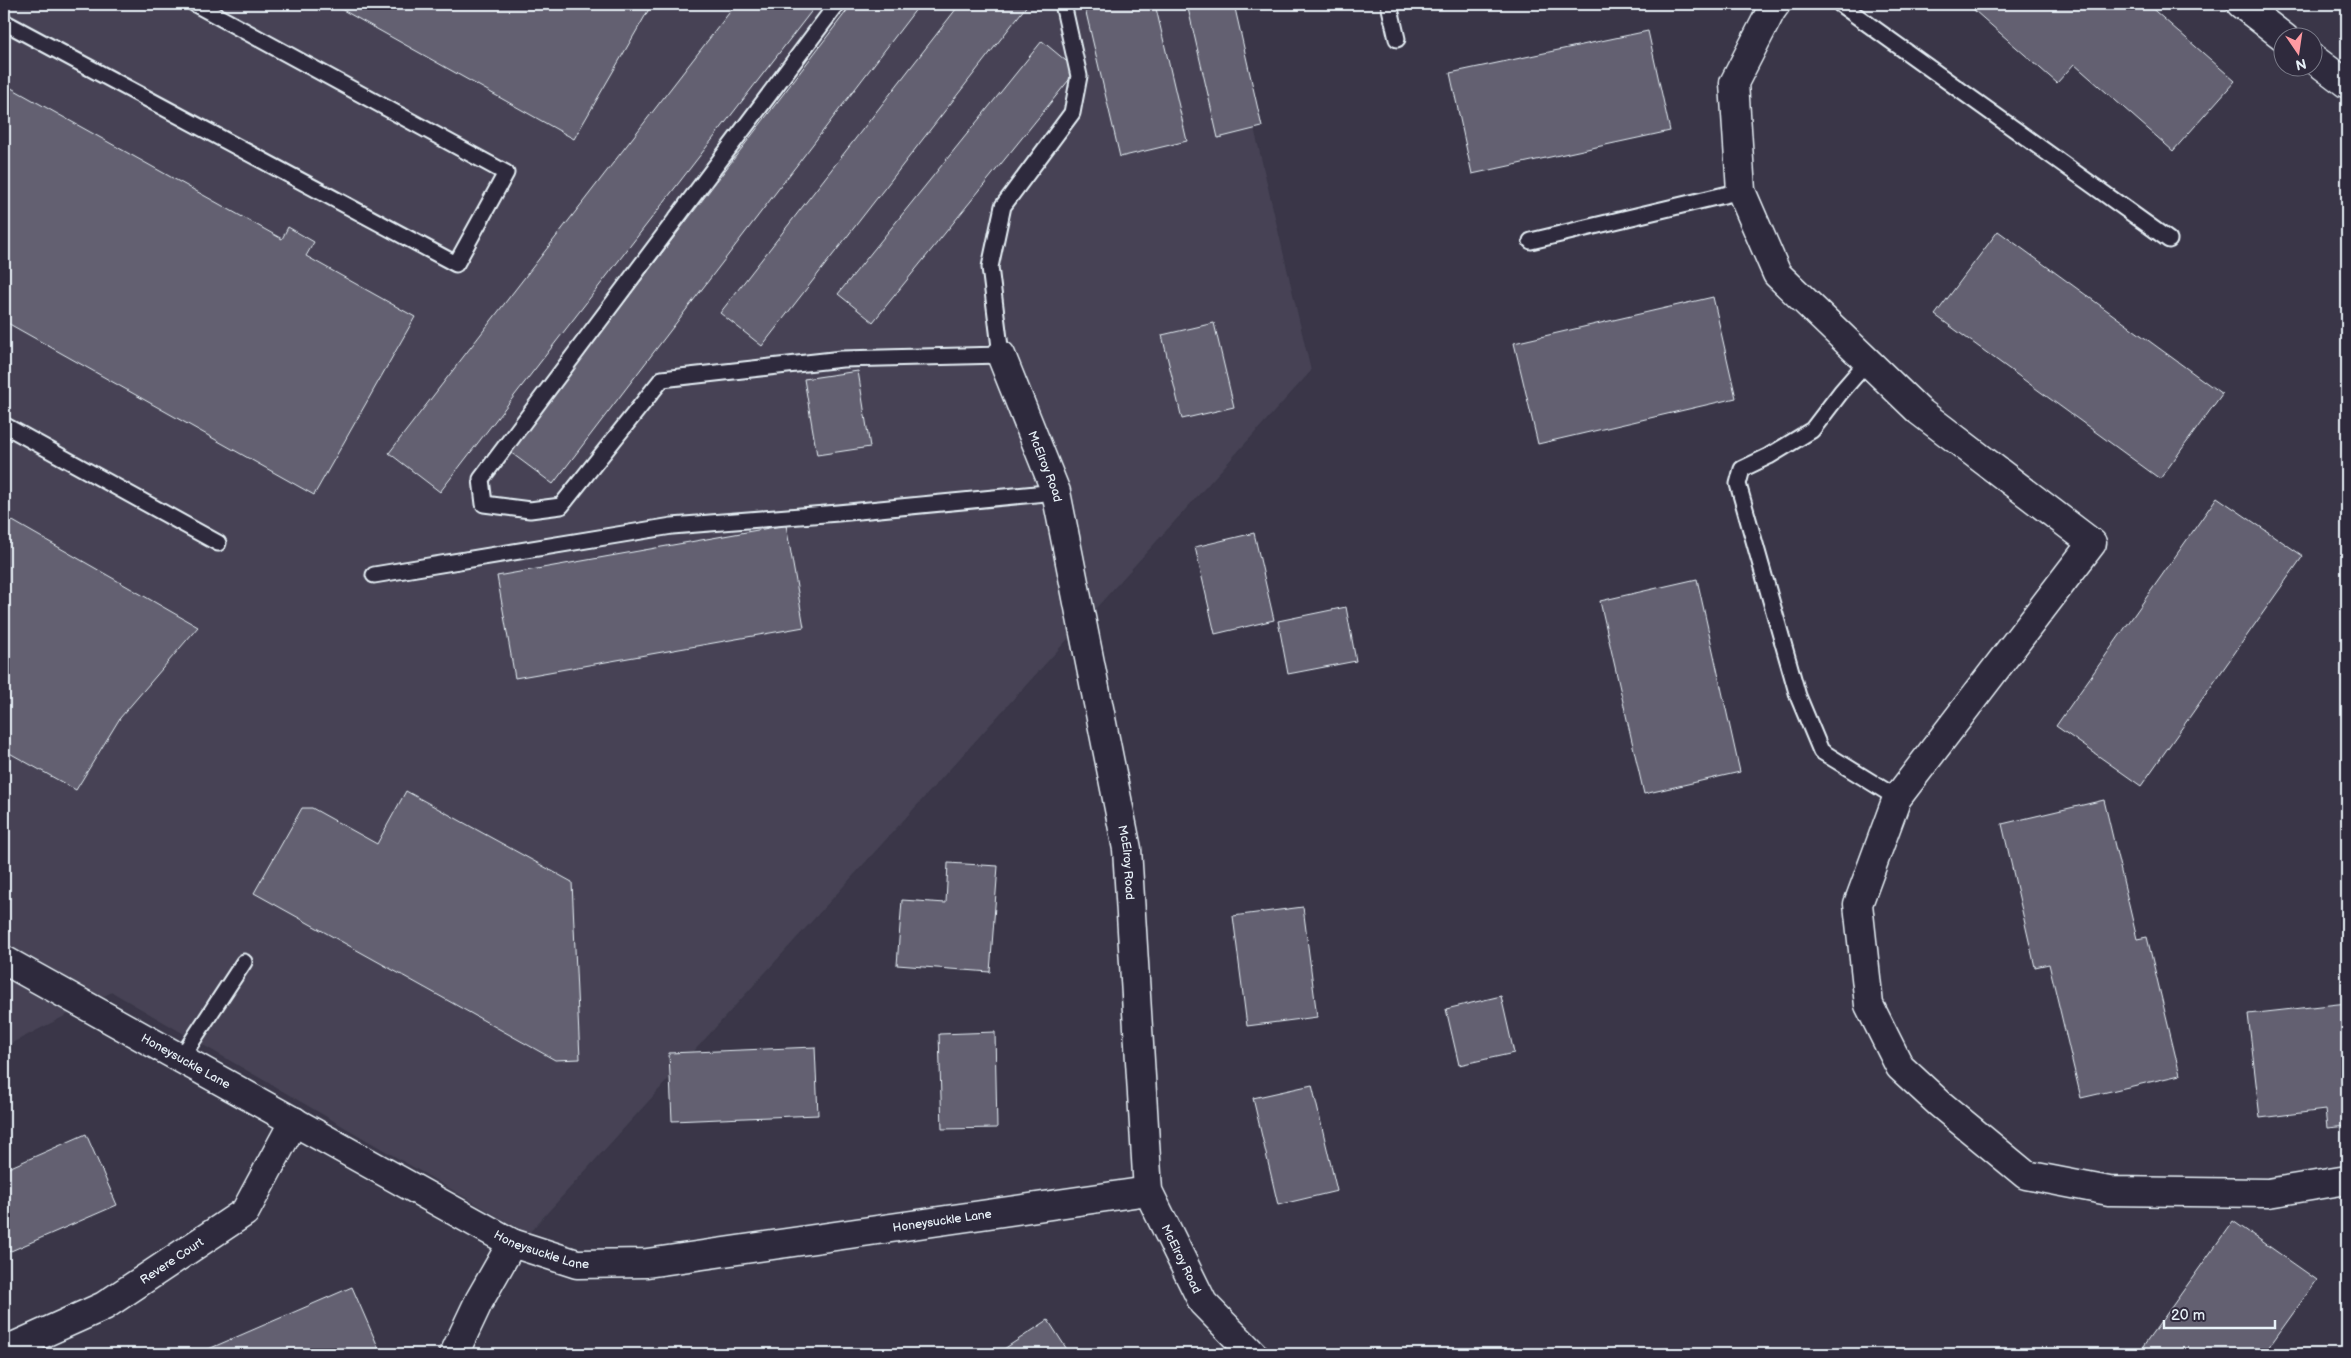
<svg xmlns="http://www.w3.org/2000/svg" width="2351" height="1358" font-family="'Balsamiq Sans',sans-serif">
<rect width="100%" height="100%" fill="#3a3648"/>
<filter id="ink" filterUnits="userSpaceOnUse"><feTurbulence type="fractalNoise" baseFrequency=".02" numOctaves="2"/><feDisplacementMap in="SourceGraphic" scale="10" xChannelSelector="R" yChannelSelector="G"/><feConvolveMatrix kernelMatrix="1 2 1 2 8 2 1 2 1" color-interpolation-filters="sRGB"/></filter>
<g filter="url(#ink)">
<path fill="#464354" d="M4,4H1225L1311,371L528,1234L112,992L4,1047Z"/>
<g fill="#636171" stroke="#e8f1f8">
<path d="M332,4H652L574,139Z"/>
<path d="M736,4H817L440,492L389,453Z"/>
<path d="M852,4H920L553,484L510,452Z"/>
<path d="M960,4H1028L762,346L720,313Z"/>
<path d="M1084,4H1155L1187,141L1120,157Z"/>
<path d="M1187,4H1234L1262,127L1218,138Z"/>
<path d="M1484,4H1509L1486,9Z"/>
<path d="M1967,4H2147L2235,81L2173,151L2074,64L2057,83Z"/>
<path d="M1648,31L1670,131L1472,174L1450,73Z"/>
<path d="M1042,41L1077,70L873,322L838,294Z"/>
<path d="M4,84L282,239L288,227L314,242L306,256L415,317L314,495L4,321Z"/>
<path d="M1998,231L2222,394L2160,479L1935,315Z"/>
<path d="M1713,297L1736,398L1538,444L1514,343Z"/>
<path d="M1214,323L1234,407L1182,419L1162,335Z"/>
<path d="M858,371L870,447L817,455L804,379Z"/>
<path d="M2217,497L2303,556L2141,786L2056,726Z"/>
<path d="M4,516L198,627L120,718L76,790L4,750Z"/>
<path d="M786,525L804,627L515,678L497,576Z"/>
<path d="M1254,533L1274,620L1215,634L1195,547Z"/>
<path d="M1697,579L1740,772L1644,794L1600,601Z"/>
<path d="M1346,607L1356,661L1288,674L1278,621Z"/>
<path d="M406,791L572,882L580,1059L555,1060L254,893L302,808H312L377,844Z"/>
<path d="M2104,800L2137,939L2147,937L2180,1075L2081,1098L2049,964L2035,967L2002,824Z"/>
<path d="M948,863L998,866L990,972L897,965L902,900L946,903Z"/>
<path d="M1303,907L1317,1017L1247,1026L1233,916Z"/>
<path d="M1501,996L1514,1053L1459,1065L1446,1009Z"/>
<path d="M2347,1003V1126L2327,1128L2325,1110L2260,1118L2248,1014Z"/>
<path d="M995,1032L997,1128L942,1129L939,1034Z"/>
<path d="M815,1047L818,1115L672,1121L669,1053Z"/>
<path d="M1312,1085L1337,1191L1278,1205L1253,1098Z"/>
<path d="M86,1134L117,1205L4,1254V1170Z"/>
<path d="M2233,1221L2317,1280L2264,1354H2138Z"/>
<path d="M352,1287L379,1349L368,1354H197Z"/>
<path d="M1048,1320L1070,1354H1003L1001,1351Z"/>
</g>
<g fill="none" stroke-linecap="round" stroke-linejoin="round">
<g stroke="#e8f1f8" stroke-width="19">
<g id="lane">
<path d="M837,4L481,479L484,504L530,510L561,506L662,379L842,359L1001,355L990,267L1003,206L1072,113L1079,76L1063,4"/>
<path d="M1389,4L1397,39"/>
<path d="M1840,4L2169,240"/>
<path d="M4,22L456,264L506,173L195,4"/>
<path d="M1531,241L1741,191"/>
<path d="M1868,361L1841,392L1812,430L1769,456L1742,469L1738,484L1798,696L1821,751L1897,798"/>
<path d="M4,425L218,543"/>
<path d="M374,575L672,526L838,513L1056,492"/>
<path d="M181,1058L244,962"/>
</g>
</g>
<g stroke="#e8f1f8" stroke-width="31">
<g id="street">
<path d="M1776,4L1771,11L1734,83L1741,191L1777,274L1919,411L2092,543L1897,798L1858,904L1869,1005L1900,1067L1940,1104L2026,1175L2109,1191L2268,1193L2347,1180"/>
<path d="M2241,4L2285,38"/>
<path d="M2314,59L2347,84"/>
<path id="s1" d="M1001,355L1056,492L1127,849L1148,1191L1203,1303L1253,1354"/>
<path id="s2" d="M4,960L512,1243L577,1264L647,1263L1148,1191"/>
<path id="s3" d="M4,1351L104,1306L245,1212L294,1121"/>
<path d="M454,1354L479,1301L512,1243"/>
</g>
</g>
<use href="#lane" stroke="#2f2a3d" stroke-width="15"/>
<use href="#street" stroke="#2f2a3d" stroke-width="28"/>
</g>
</g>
<g text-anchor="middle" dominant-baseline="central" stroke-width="4" stroke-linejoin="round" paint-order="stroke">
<g font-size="12" fill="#e8f1f8" stroke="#2f2a3d">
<text stroke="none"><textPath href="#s1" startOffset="120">McElroy Road</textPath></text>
<text stroke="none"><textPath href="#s1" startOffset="525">McElroy Road</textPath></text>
<text stroke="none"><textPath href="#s2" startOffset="208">Honeysuckle Lane</textPath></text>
<text stroke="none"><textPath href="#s2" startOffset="1018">Honeysuckle Lane</textPath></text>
<text stroke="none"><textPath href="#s2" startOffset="612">Honeysuckle Lane</textPath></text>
<text stroke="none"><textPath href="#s1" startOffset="930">McElroy Road</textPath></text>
<text stroke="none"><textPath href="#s3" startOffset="191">Revere Court</textPath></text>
</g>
</g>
<rect width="2351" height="1358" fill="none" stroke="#2f2a3d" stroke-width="20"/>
<rect x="10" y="10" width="2331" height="1338" fill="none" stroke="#e8f1f8" stroke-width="2" filter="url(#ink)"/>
<g transform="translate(2298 52) rotate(167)"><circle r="24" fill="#2f2a3d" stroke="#797a88"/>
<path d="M0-4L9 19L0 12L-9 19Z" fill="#ff9aa2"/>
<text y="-8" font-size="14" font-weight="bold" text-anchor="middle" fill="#e8f1f8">N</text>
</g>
<path d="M2164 1320v8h111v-8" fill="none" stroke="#e8f1f8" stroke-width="2.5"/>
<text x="2171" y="1320" font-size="15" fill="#e8f1f8" stroke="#2f2a3d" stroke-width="4" paint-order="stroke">20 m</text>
</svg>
